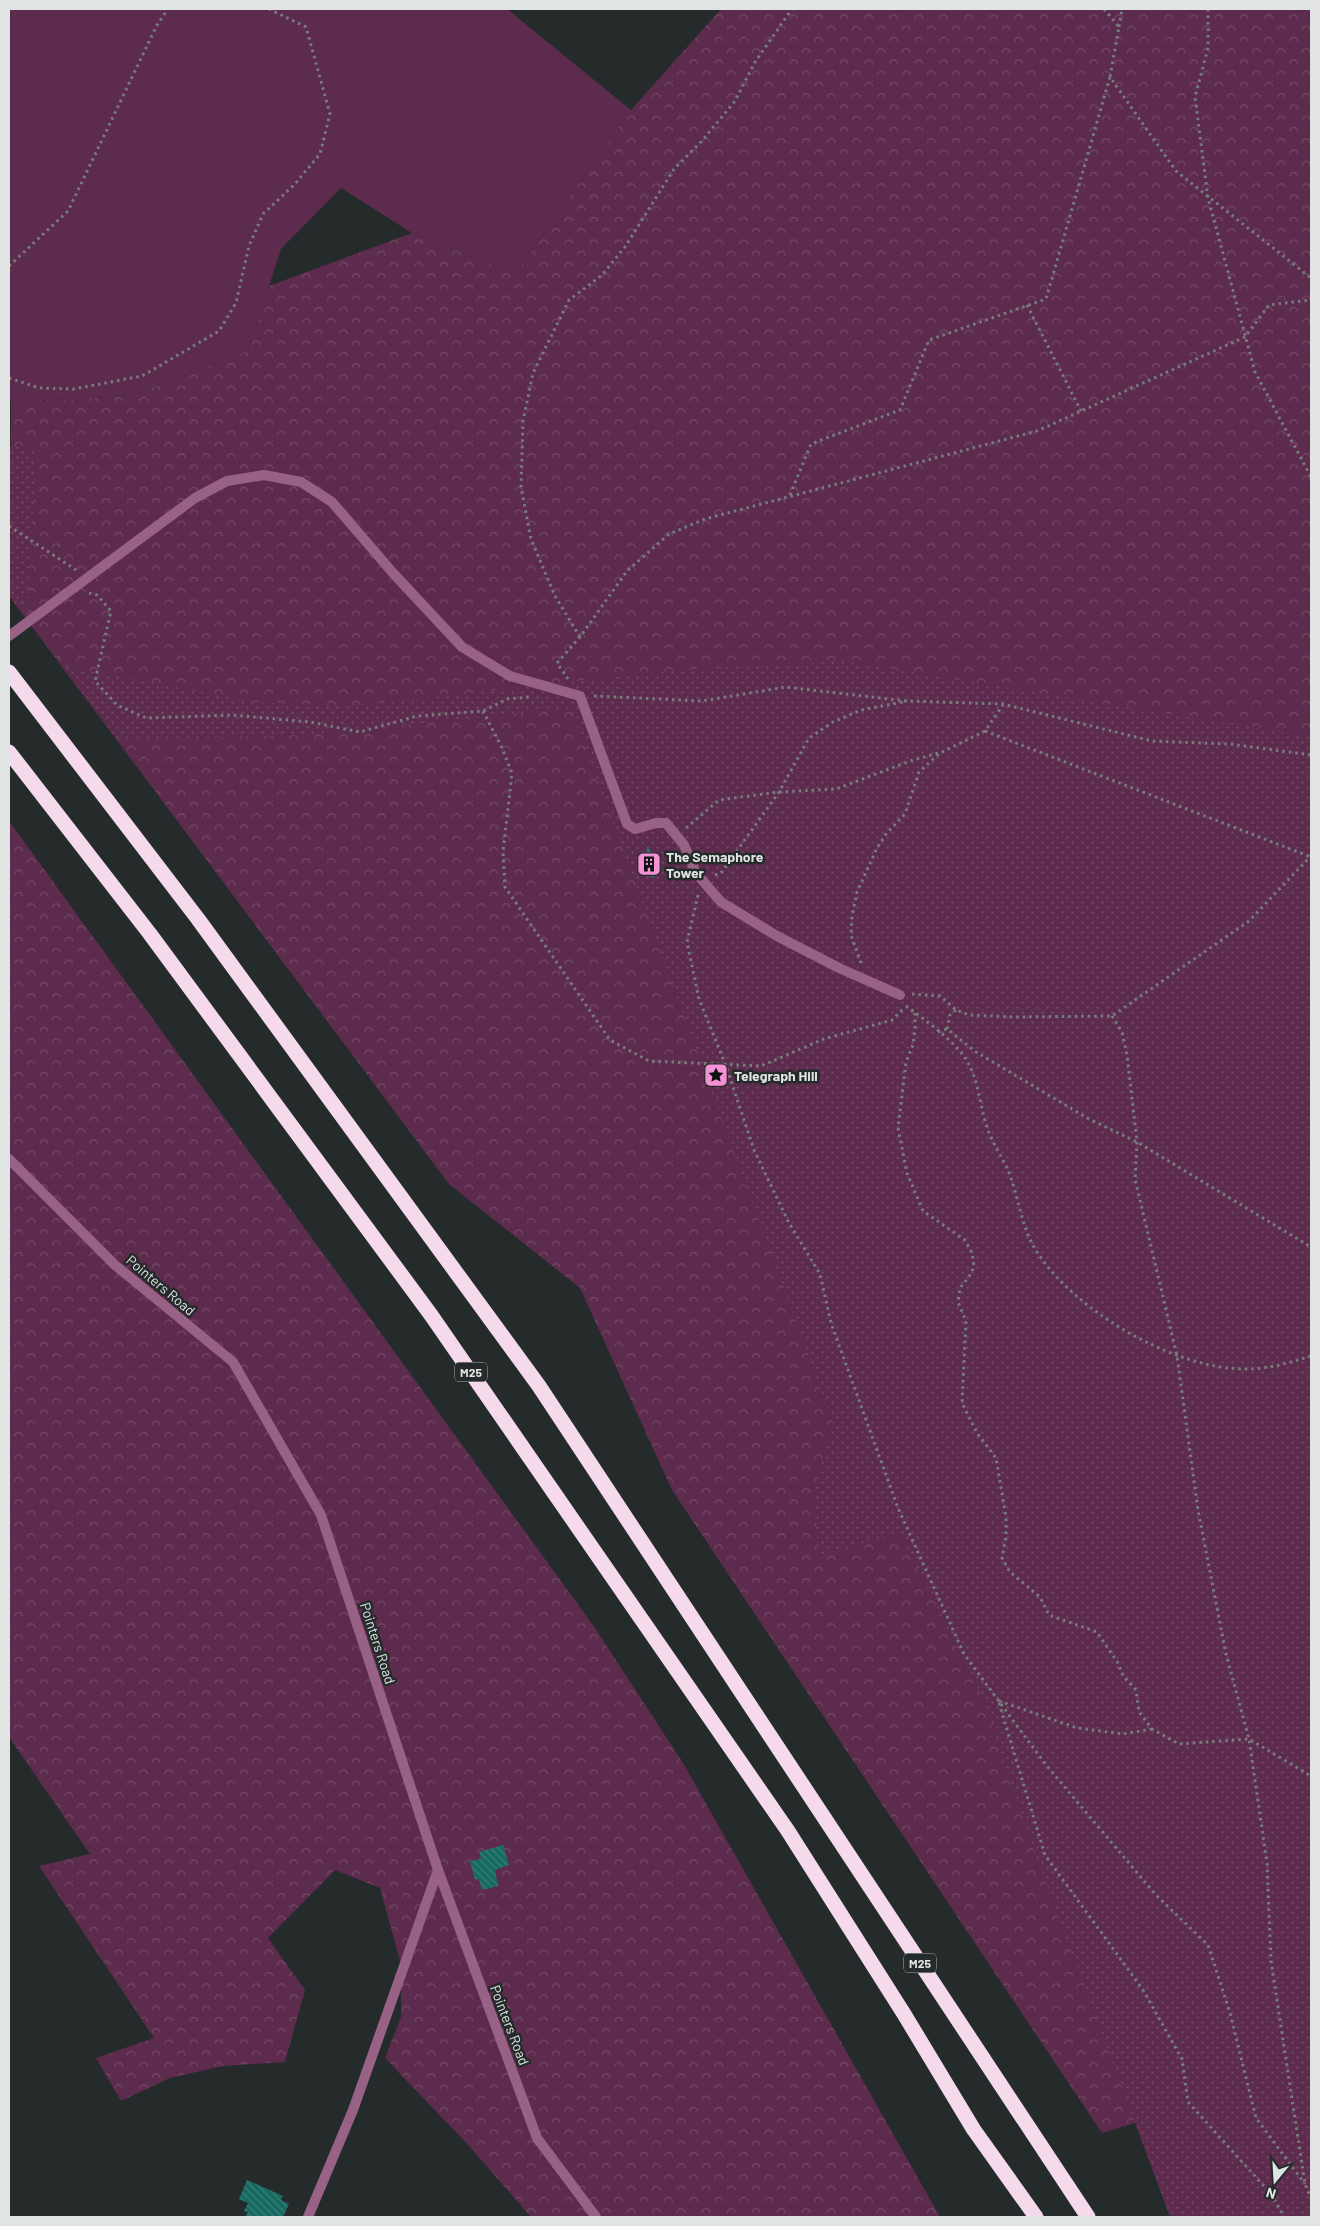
<svg xmlns="http://www.w3.org/2000/svg" width="1320" height="2226" font-family="Barlow,sans-serif">
<defs>
<pattern id="forest-crowns" width="20" height="18" patternUnits="userSpaceOnUse" patternTransform="scale(1.25)"><rect width="20" height="18" fill="#5d2b4e"/><path d="M2 6a3 3 0 1 1 6 0M12 15a3 3 0 1 1 6 0" fill="none" stroke="#744a67"/></pattern>
<pattern id="park-dots" width="8" height="8" patternUnits="userSpaceOnUse" patternTransform="scale(1.25)"><rect width="8" height="8" fill="#5d2b4e"/><path d="M2 2h.1M6 6h.1" fill="none" stroke="#744a67" stroke-width="1.8" stroke-linecap="round"/></pattern>
<pattern id="building-back-hatch" width="6" height="6" patternUnits="userSpaceOnUse" patternTransform="scale(1.25)"><rect width="6" height="6" fill="#176a61"/><path d="M-1 5l2 2M0 0l6 6M5-1l2 2" fill="none" stroke="#387f78"/></pattern>
</defs>
<rect width="100%" height="100%" fill="#242b2a"/>
<path fill="#5d2b4e" d="M9,9H507L631,110L515,274L412,233L341,188L281,249L248,351L131,396L11,402L9,401Z"/>
<g fill="url(#forest-crowns)">
<path d="M721,9H1311V2217L1141,2121L1102,2133L672,1490L580,1288L449,1184L9,596L11,402L131,396L248,351L269,286L412,233L515,274L631,110Z"/>
<path d="M9,821L595,1628L683,1763L940,2217H531L470,2147L385,2058L401,2017V1964L380,1888L335,1870L268,1938L305,1990L285,2062L223,2066L170,2078L121,2101L96,2058L154,2038L39,1866L90,1854L9,1737Z"/>
</g>
<g fill="url(#park-dots)">
<path d="M9,446L37,450L27,609L20,605L9,590Z"/>
<path d="M843,661L1311,737V2217H1170L1032,1845L980,1692L899,1532L819,1556L814,1488L833,1422L571,708L303,735L117,740L61,665L253,702L356,706L677,670Z"/>
</g>
<g fill="url(#building-back-hatch)">
<path d="M648,846L658,867L654,878L643,874L640,868Z"/>
<path d="M503,1845L509,1865L495,1870L498,1886L482,1890L479,1879L475,1880L470,1861L481,1859L479,1852Z"/>
<path d="M247,2180L283,2196L281,2200L289,2204L283,2217H245L248,2212L244,2211L248,2203L239,2199Z"/>
</g>
<g fill="none" stroke-linecap="round" stroke-linejoin="round">
<g stroke="#777d7c" stroke-width="3" stroke-dasharray="2.5 4" stroke-linecap="butt">
<path d="M1104,9L1119,27L1110,77L1176,171L1311,278"/>
<path d="M1208,9V48L1195,97L1208,198L1255,372L1311,477"/>
<path d="M1119,27L1122,9"/>
<path d="M9,266L68,211L157,25L168,9"/>
<path d="M1027,305L1081,411"/>
<path d="M9,378L39,388L74,389L142,376L219,331L236,303L249,246L263,214L295,184L320,154L330,114L306,27L269,9"/>
<path d="M790,495L811,444L900,410L929,340L1046,299L1110,77"/>
<path d="M9,526L76,570"/>
<path d="M89,593L97,595L111,611L95,681L117,705L146,718L232,715L310,722L360,732L417,716L483,711L507,699L530,697"/>
<path d="M580,637L555,596L531,539L521,487L523,421L533,373L569,300L601,276L625,247L674,169L701,142L735,101L755,62L792,9"/>
<path d="M568,679L557,663L580,637L627,571L669,534L705,519L1037,431L1245,337L1269,305L1311,300"/>
<path d="M594,696L702,701L786,687L907,701L1003,704L1152,741L1230,744L1311,755"/>
<path d="M483,711L502,748L512,773L503,852L505,887L610,1040L649,1061L761,1066L824,1039L892,1020L905,1007"/>
<path d="M985,731L1311,857"/>
<path d="M686,828L719,800L779,792L836,789L913,760L942,752L985,731L1003,705"/>
<path d="M715,875L721,873L779,792L809,738L833,722L861,710L907,701"/>
<path d="M698,895L687,942L699,999L726,1066L754,1150L789,1223L820,1274L831,1323L898,1508L964,1654L1046,1765L1156,1895L1208,1945L1230,2013L1256,2118L1305,2184"/>
<path d="M861,963L851,935L852,916L857,892L877,848L886,834L905,814L919,772L940,753"/>
<path d="M912,994L940,996L956,1010L969,1015L1014,1017L1112,1016L1249,921L1311,856"/>
<path d="M906,1006C925,1020 955,1041 967,1061C980,1083 979,1106 988,1130C993,1144 1002,1157 1008,1170C1019,1197 1021,1228 1037,1252C1075,1311 1174,1369 1245,1369C1268,1369 1289,1363 1311,1356"/>
<path d="M915,1013V1029L913,1045L906,1062L898,1128L907,1173L923,1211L965,1240L972,1253L974,1266L971,1274L960,1288L958,1302L966,1321L962,1403L977,1433L996,1458L1006,1517V1536L1002,1558L1010,1572L1040,1597L1049,1615L1097,1632L1118,1663L1123,1676L1136,1690L1139,1712L1152,1729L1179,1744L1249,1739L1311,1776"/>
<path d="M1112,1016L1122,1032L1127,1055L1137,1142L1135,1179L1177,1356L1198,1510L1226,1654L1249,1739L1267,1863L1271,1961L1305,2184L1311,2198"/>
<path d="M947,1029L950,1015L956,1010"/>
<path d="M938,1032L947,1029L976,1052L1089,1119L1137,1142L1311,1247"/>
<path d="M999,1701L1077,1728L1123,1734L1152,1729"/>
<path d="M999,1703L1045,1855L1143,1990L1182,2059L1188,2102L1272,2195L1284,2217"/>
</g>
<g stroke="#986286" stroke-width="10">
<path d="M9,636L195,498L227,481L264,475L301,482L332,502L393,573L462,647L510,676L580,696L627,824L635,829L656,823H666L684,845L696,873L721,902L777,936L839,968L900,995"/>
<path d="M537,2138L596,2217"/>
<path d="M308,2217L353,2110L438,1870"/>
</g>
<path stroke="#986286" stroke-width="10" d="M9,1159L115,1265L233,1362L321,1515L438,1870L537,2138"/>
<g stroke="#f5daeb" stroke-width="15">
<path d="M9,672L198,919L539,1386L1088,2217"/>
<path d="M9,752L150,934L431,1315L788,1831L904,2014L974,2130L1036,2217"/>
</g>
</g>
<defs>
<g id="building-square" transform="scale(1.25)"><rect x="-9" y="-9" width="18" height="18" rx="4" fill="#f491d4" stroke="#242b2a"/><path d="M-4-6H4V6H1V3H-1V6H-4ZM-2.5-4.3h1.7v1.8h-1.7ZM.8-4.3h1.7v1.8H.8ZM-2.5-1h1.7V.8h-1.7ZM.8-1h1.7V.8H.8Z" fill="#111"/></g>
<g id="sight-square" transform="scale(1.25)"><rect x="-9" y="-9" width="18" height="18" rx="4" fill="#f491d4" stroke="#242b2a"/><path d="M0-6L1.8-2.2L6-1.7L2.9 1.2L3.7 5.4L0 3.3L-3.7 5.4L-2.9 1.2L-6-1.7L-1.8-2.2Z" fill="#111"/></g>
</defs>
<g fill-rule="evenodd">
<use href="#building-square" x="649" y="864"/>
<use href="#sight-square" x="716" y="1075"/>
</g>
<g text-anchor="middle" dominant-baseline="central" stroke-width="5" stroke-linejoin="round" paint-order="stroke">
<g fill="#242b2a" stroke="#a8adac" stroke-width="1">
<rect x="455" y="1362.5" width="32" height="19" rx="4"/>
<rect x="904" y="1953.5" width="32" height="19" rx="4"/>
</g>
<g font-size="12" font-weight="bold" fill="#e0e5e4">
<text x="471" y="1372">M25</text>
<text x="920" y="1963">M25</text>
</g>
<g font-size="14" font-weight="bold" fill="#e0e5e4" stroke="#242b2a" text-anchor="start">
<text x="666" y="856">The Semaphore<tspan x="666" dy="16">Tower</tspan></text>
<text x="734" y="1075">Telegraph Hill</text>
</g>
<g font-size="14" fill="#e0e5e4" stroke="#242b2a">
<text transform="translate(161 1285) rotate(40)">Pointers Road</text>
<text transform="translate(378 1643) rotate(72)">Pointers Road</text>
<text transform="translate(510 2025) rotate(69)">Pointers Road</text>
</g>
</g>
<rect width="1320" height="2226" fill="none" stroke="#e0e5e4" stroke-width="20"/>
<g transform="translate(1275 2181) rotate(198)" stroke="#242b2a" stroke-width="4" paint-order="stroke">
<path d="M0-4L9 19L0 12L-9 19Z" fill="#e0e5e4"/>
<text y="-8" font-size="14" font-weight="bold" text-anchor="middle" fill="#e0e5e4">N</text>
</g>
</svg>
